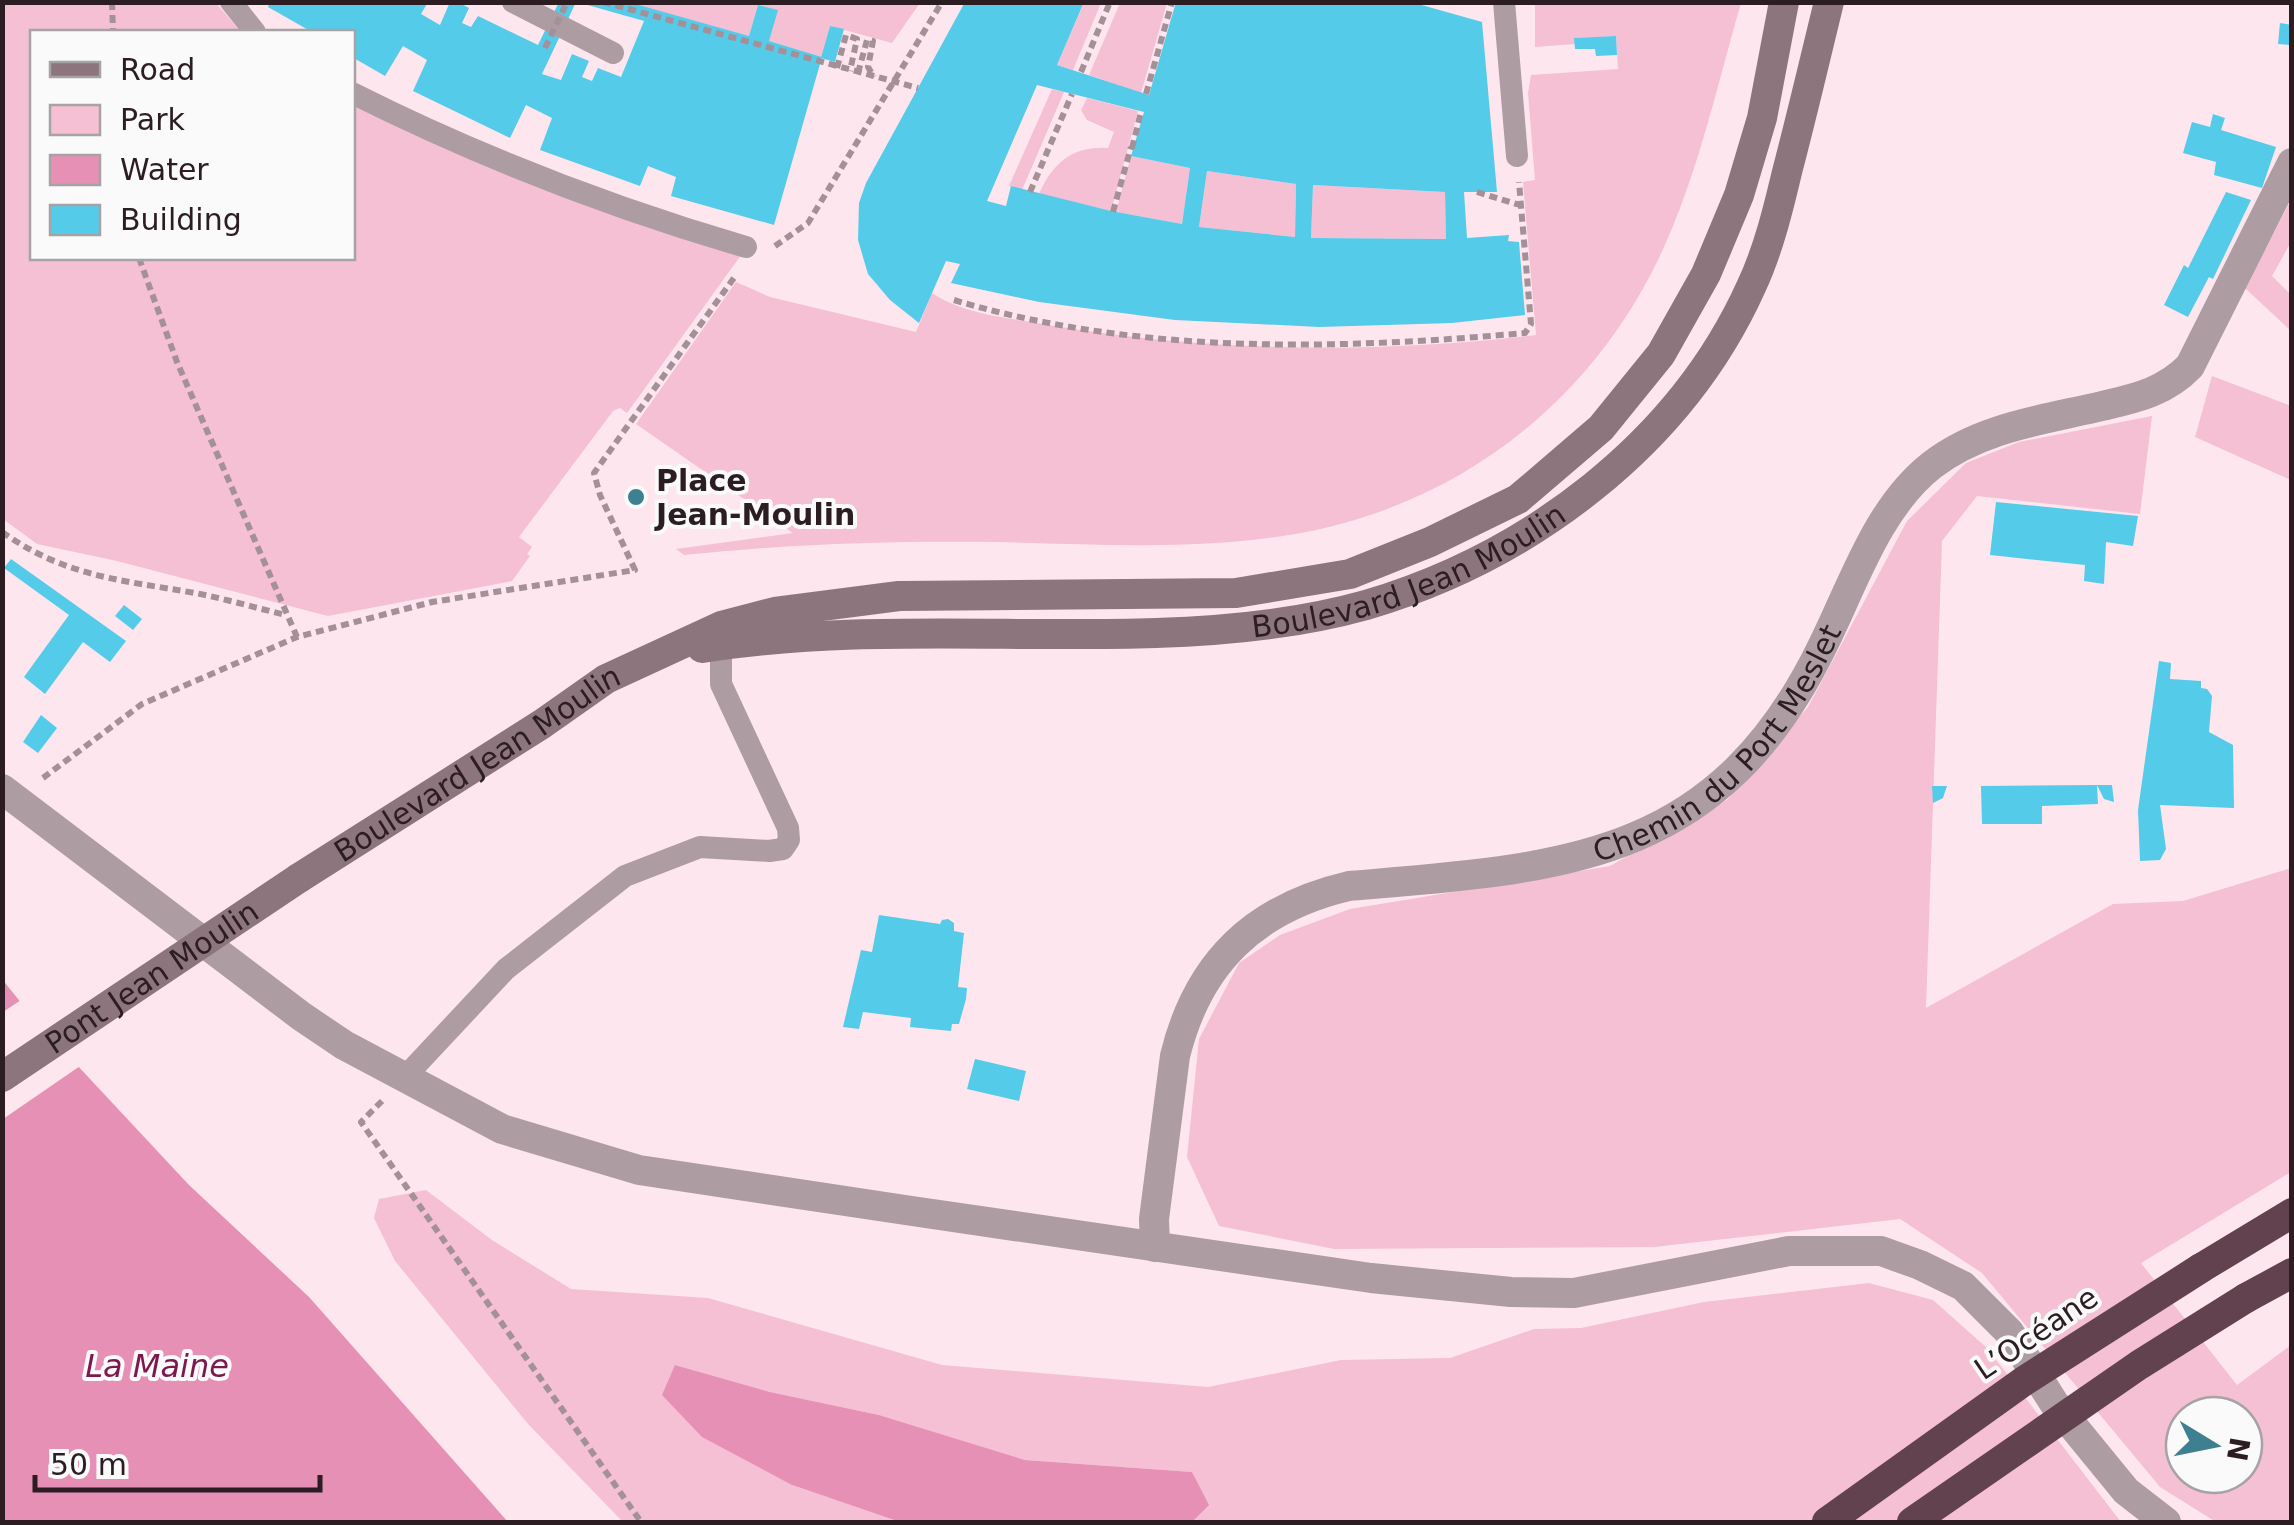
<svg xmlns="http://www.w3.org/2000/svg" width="2294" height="1525" font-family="'DejaVu Sans',sans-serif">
<rect width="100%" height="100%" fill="#fee6ef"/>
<g fill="#f5bfd4" fill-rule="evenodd">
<path d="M3,3H216L241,32H32V258H352L353,81L514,161L752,240L627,413L620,408L613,411L519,537L532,547L527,554L530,556L512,581L328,616L117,561L37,544L3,519Z"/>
<path d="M628,3H920L892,43L830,26L822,57L769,41L777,10L758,5L749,36Z"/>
<path d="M1084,3H1101L1073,70L1057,65Z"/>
<path d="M1120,3H1167L1141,93L1089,75Z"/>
<path d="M1535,3H1741C1716,89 1697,180 1657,262C1585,409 1451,509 1289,535C1192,551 1092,544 994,542C890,541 787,544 684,555L676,549L793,533L636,424L736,282L770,297L916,332L932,293C965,315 1010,318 1049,325C1211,352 1372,354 1536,335L1523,182L1535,180L1528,93L1531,75L1618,69L1616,36L1575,38V44L1535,47Z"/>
<path d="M1052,89L1064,92L1022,190L1009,186Z"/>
<path d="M1087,98L1138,111L1111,211L1039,194C1053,163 1072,146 1108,148L1114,132L1087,120L1081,110Z"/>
<path d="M1131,156L1190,168L1182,224L1116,212Z"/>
<path d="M1207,171L1296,184L1295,237L1199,227Z"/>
<path d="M1313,185L1445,192L1446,239L1311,238Z"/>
<path d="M2291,200V242L2272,276L2291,295V331L2245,288Z"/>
<path d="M2212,376L2291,406V480L2195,437Z"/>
<path d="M2152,416L2140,514L1977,496L1942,541L1926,1008L2113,904L2183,901L2291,868V1172L2141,1263L2237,1385L2291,1345V1522H2216L2160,1487L1982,1273L1900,1219L1654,1247L1334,1249L1219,1226L1187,1157L1199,1039L1239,963L1280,935L1350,909L1610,866L1727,800L1808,707L1907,521L1966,463L2019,442ZM2184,1415H2244V1475H2184Z"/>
<path d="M426,1190L492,1240L571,1289L708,1298L942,1365L1208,1387L1341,1360L1450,1358L1534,1329L1581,1328L1704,1302L1869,1283L1933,1300L1987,1348L2121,1522H1192L1208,1505L1192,1472L1025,1460L879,1415L770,1392L675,1365L792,1485L900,1522H623L528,1424L395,1261L374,1218L379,1199Z"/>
</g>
<g fill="#e790b5">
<path d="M2,979L34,1019L189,1185L309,1297L508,1522H3Z"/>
<path d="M675,1365L770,1392L879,1415L1025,1460L1192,1472L1209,1505L1192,1522H900L792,1485L702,1437L662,1395Z"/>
</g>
<path fill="#fee6ef" d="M24,998L83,1064L3,1119V1012Z"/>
<g fill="#53cbe9" fill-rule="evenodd">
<path d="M270,2H428L421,14L440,25L450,2H458L469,8L462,23L471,27L478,16L538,45L559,2H576L542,74L561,80L572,54L589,61L582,77L592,81L598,68L621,77L644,21L577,2H628L749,36L758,5L778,10L769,41L822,57L774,225L671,196L676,177L648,166L640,186L540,150L552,118L526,105L510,138L413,91L427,60L403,46L385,76L352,57V32H312L268,7Z"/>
<path d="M965,2H1084L1057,65L1149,95L1176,2H1411L1482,22L1497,192H1464L1467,238L1509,235L1508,241L1519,242L1525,315L1452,323L1319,327L1175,320L1039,302L951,283L960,264L946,261L919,323L890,300L868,274L858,240L859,203L866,183ZM1037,85L1144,112L1131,156L1190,168L1182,224L1111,211L1011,186L1006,206L987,201ZM1207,171L1296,184L1295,237L1199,227ZM1313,185L1445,192L1446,239L1311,238Z"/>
<path d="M2280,23L2292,25L2290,45L2278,44Z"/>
<path d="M830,26L844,29L835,62L821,58Z"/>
<path d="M1616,36L1617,55L1596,56L1595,49H1575L1574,38Z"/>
<path d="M2213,114L2225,118L2221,130L2276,147L2262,188L2214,175L2216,162L2183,153L2192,122L2210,127Z"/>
<path d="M2226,192L2251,200L2213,279L2209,277L2188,317L2164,305L2184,265L2188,268Z"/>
<path d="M1996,502L2138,516L2133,546L2106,542L2104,584L2084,581L2085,565L1990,555Z"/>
<path d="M11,559L126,641L110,662L83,642L45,694L24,677L69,615L4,568Z"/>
<path d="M124,605L142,619L133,630L115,616Z"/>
<path d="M2159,661L2171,663L2170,679L2201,681V688L2207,689L2212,696L2209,732L2233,745L2234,808L2160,805L2166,849L2160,860L2140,861L2138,810Z"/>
<path d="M41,715L57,728L38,753L23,742Z"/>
<path d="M2097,785H2112L2114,802L2104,799Z"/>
<path d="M2097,785L2098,804L2042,806V824H1982L1981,786Z"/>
<path d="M1932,786H1947L1943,798L1933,803Z"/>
<path d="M879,915L940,924L942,920L948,919L954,923V931L964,933L958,987L967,988L966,999L959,1024H952L951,1031L910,1027L911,1018L863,1012L859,1029L843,1027L861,950L872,952Z"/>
<path d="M975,1059L1026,1071L1019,1101L967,1089Z"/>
</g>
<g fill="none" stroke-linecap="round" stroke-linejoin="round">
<g stroke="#a49198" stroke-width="6" stroke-dasharray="8 5" stroke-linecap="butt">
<path d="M112,2L113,32"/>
<path d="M603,2L918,88"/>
<path d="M837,68L846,35L857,39L850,71"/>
<path d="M1081,72L1110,2"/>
<path d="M858,73L867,40L873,41L868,67L874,77"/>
<path d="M1146,94L1172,2"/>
<path d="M1132,148L1141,112"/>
<path d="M1030,192L1072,94"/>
<path d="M1477,192L1520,205"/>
<path d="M1113,212L1131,147"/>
<path d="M775,246L808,223L942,2"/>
<path d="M139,258L177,362L297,637"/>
<path d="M954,300C1138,355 1336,350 1525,333L1531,324L1519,182"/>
<path d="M2,532C66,577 121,580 195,593C226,599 256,608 286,615"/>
<path d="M43,778L142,704L297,637L432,602L635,570L600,495L594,473L736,275"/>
<path d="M382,1101L361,1122L641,1522"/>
</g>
<g stroke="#ad9ca2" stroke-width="22">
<path d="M231,2L255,32"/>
<path d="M513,2L613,53"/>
<path d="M1504,2L1517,156"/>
<path d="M352,93C480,157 609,207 746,247"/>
<path d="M404,1078L506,969L625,876L700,847L769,851L783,849L789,840L788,828L721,684V645"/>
</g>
<g stroke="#ad9ca2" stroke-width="30">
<path d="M2,789L301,1016L344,1045L502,1129L639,1170L912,1211L1371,1278L1511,1292L1574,1293L1789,1251H1881L1920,1265L1963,1286L2009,1332L2054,1403L2126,1491L2166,1522"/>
<path id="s1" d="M1155,1247L1154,1219L1175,1056C1198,962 1255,908 1349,886C1564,868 1718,862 1823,645C1853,585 1877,508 1932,465C1981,427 2043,420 2102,406C2136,398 2165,392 2190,366L2292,163"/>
</g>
<g stroke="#8d757e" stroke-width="30">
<path id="s2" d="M702,648C856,624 1002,638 1156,633C1226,631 1298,624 1366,605C1529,557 1680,444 1751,287C1768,251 1778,210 1787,172C1802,115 1815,59 1829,2"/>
<path id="s3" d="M299,878L542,724L606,679L721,626L775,612L899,596L1236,593L1350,574L1430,542L1518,499L1601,428L1661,354L1706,274L1739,195L1762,118L1784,2"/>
</g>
<g stroke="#62424f" stroke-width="30">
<path d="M2201,1268L2292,1213"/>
<path d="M2246,1298L2292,1273"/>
</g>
<path stroke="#a49198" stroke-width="6" stroke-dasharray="8 5" stroke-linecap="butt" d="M545,48L567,2"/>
<path stroke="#8d757e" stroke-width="30" id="s4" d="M2,1077L299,878"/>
<g stroke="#62424f" stroke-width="30">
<path d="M1827,1522L2024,1381L2201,1268"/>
<path d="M1912,1522L2139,1365L2246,1298"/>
</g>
</g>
<circle fill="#3e8091" stroke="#fafafa" stroke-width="4" cx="636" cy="497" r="10"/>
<g text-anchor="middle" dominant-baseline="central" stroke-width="8" stroke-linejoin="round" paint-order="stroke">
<g font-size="30" font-weight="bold" fill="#2b1d22" stroke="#fafafa" text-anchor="start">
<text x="656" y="480">Place<tspan x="656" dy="34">Jean-Moulin</tspan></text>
</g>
<g font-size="30" fill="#2b1d22" stroke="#fafafa">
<text stroke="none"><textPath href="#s2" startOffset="718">Boulevard Jean Moulin</textPath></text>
<text stroke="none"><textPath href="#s1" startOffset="868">Chemin du Port Meslet</textPath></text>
<text stroke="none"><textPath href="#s3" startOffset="212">Boulevard Jean Moulin</textPath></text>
<text stroke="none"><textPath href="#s4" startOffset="180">Pont Jean Moulin</textPath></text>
<text transform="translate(2036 1333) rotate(-34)">L’Océane</text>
</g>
<g font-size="32" font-style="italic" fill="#7d184e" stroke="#fafafa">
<text x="157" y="1366">La Maine</text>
</g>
</g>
<rect width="2294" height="1525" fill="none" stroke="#2b1d22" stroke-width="10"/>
<rect x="30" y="30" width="325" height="230" fill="#fafafa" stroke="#a7a2a4" stroke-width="2.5"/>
<rect x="50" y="62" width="50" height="15" fill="#8d757e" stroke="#a7a2a4" stroke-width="2.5"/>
<text x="120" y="80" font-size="30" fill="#2b1d22">Road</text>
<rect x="50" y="105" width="50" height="30" fill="#f5bfd4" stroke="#a7a2a4" stroke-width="2.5"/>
<text x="120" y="130" font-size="30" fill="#2b1d22">Park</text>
<rect x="50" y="155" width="50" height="30" fill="#e790b5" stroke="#a7a2a4" stroke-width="2.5"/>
<text x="120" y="180" font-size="30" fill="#2b1d22">Water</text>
<rect x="50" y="205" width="50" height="30" fill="#53cbe9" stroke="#a7a2a4" stroke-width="2.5"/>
<text x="120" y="230" font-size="30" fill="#2b1d22">Building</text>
<g transform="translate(2214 1445) rotate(100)"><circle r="48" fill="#fafafa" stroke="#a7a2a4" stroke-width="2.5"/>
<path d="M0-8L18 38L0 25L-18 38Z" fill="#3e8091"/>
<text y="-15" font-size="28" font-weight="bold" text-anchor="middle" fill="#2b1d22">N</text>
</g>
<path d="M35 1475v15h285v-15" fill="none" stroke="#2b1d22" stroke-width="5"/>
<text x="50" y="1475" font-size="30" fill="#2b1d22" stroke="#fafafa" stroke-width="8" paint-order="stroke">50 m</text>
</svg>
